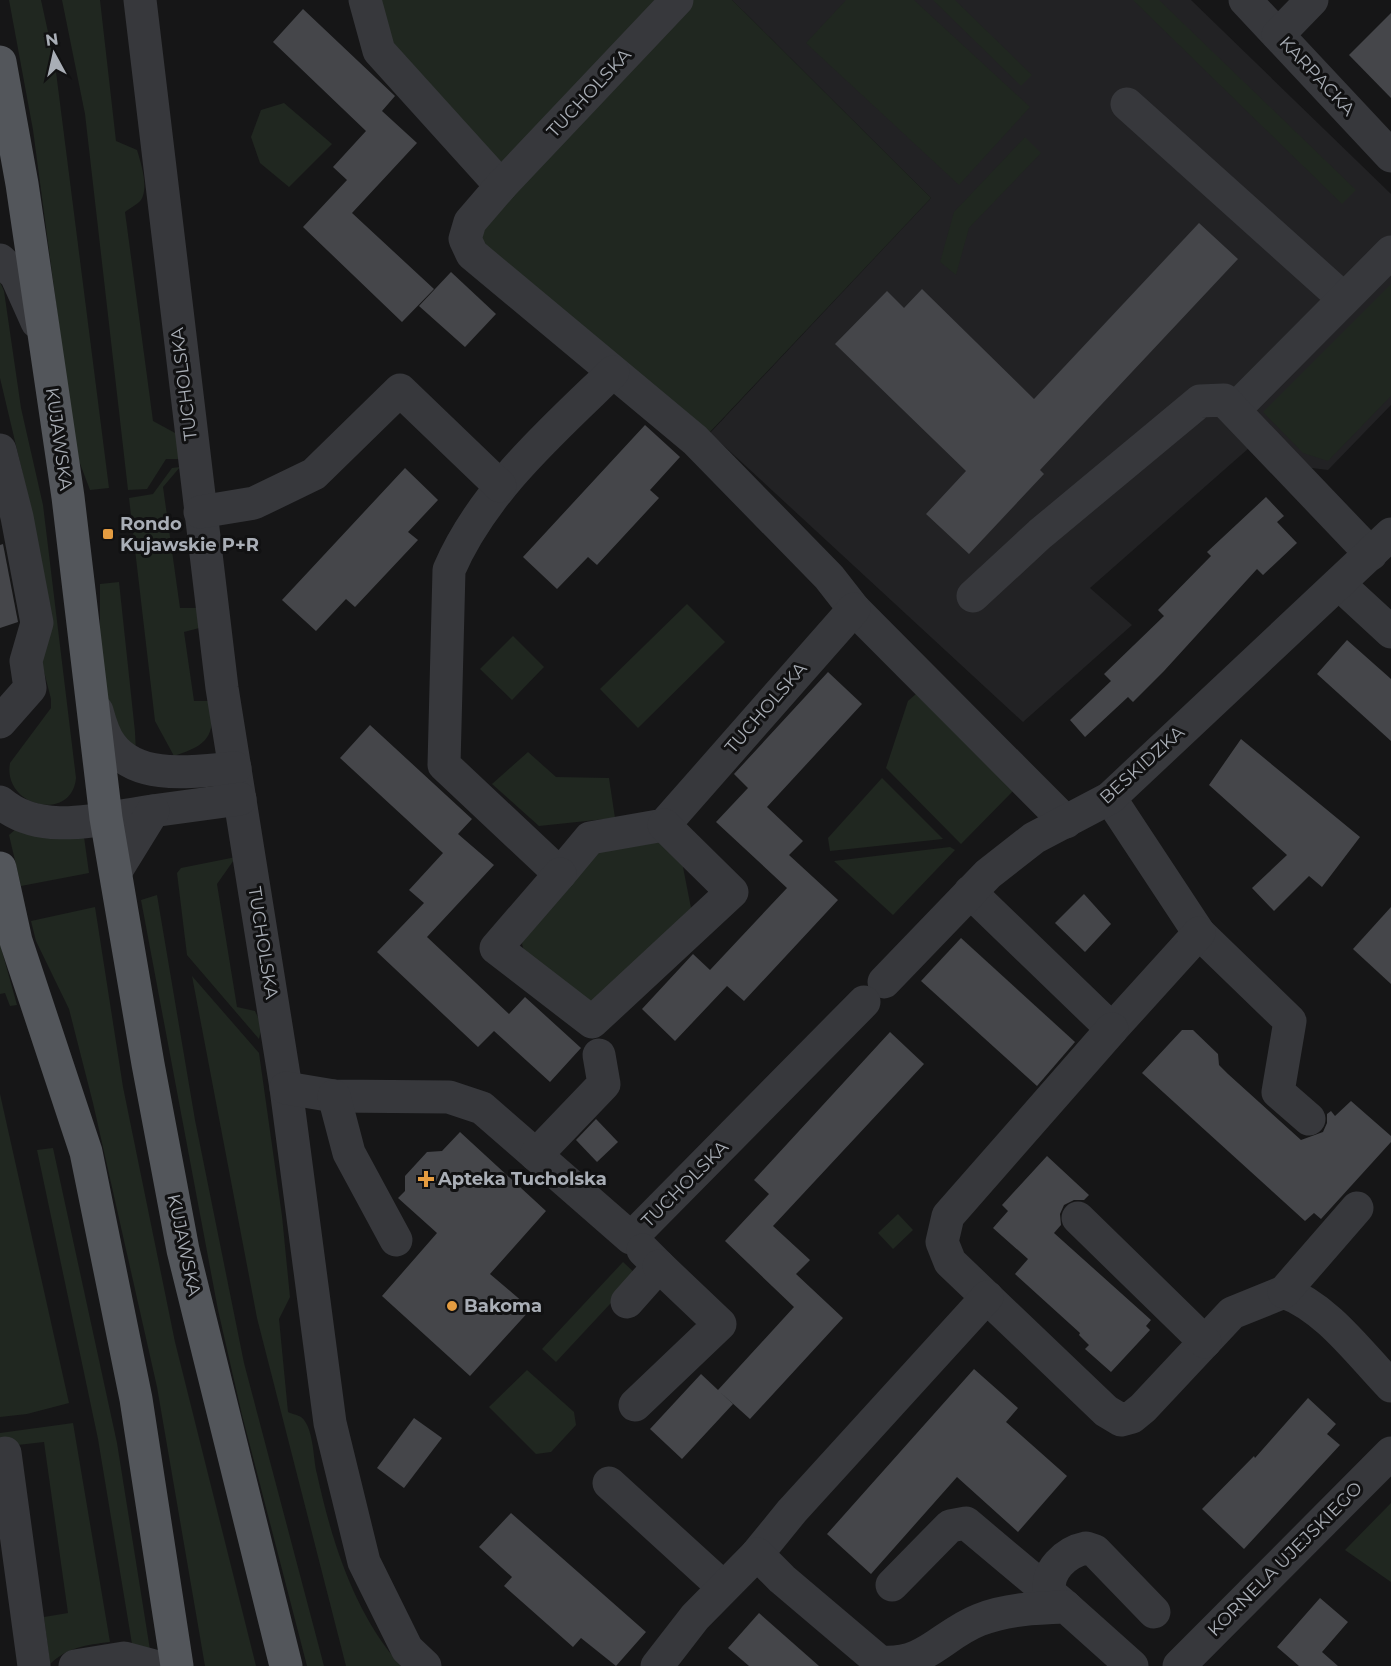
<svg xmlns="http://www.w3.org/2000/svg" width="1391" height="1666" font-family="Montserrat,sans-serif">
<rect width="100%" height="100%" fill="#161617"/>
<path fill="#222224" d="M732,0H1191L1391,194V405L1328,470L1304,467L1266,433L1090,588L1132,625L1023,722L710,433L931,198Z"/>
<g fill="#202720">
<path d="M9,0H41L55,64L109,488L90,490L76,453L33,130Z"/>
<path d="M62,0H100L116,141L137,150C141,163 149,188 141,200C138,204 130,208 125,212L153,421L177,434L179,459H166L147,489L128,490L85,114Z"/>
<path d="M365,0H732L931,198L710,432L472,254L500,185L379,51Z"/>
<path d="M846,0H914L1030,107L959,185L806,43Z"/>
<path d="M933,0H955L1032,75L1021,86Z"/>
<path d="M1133,0H1159L1356,190L1342,204Z"/>
<path d="M284,103L332,144L289,187L260,163L251,137L261,110Z"/>
<path d="M1025,137L1041,153L969,228L956,275L940,262L954,212Z"/>
<path d="M0,282L4,291L21,408L43,505L76,778C72,823 2,807 10,763L51,708V699L39,652L32,513L0,378Z"/>
<path d="M1391,284V396L1328,461L1303,453L1263,412Z"/>
<path d="M180,467L163,487L180,608H200L203,627L184,632L194,701H213C213,737 210,744 174,756L155,721L129,498L153,494L172,468Z"/>
<path d="M119,582L135,732L136,754L124,746L100,680V584Z"/>
<path d="M687,604L725,642L638,728L600,689Z"/>
<path d="M513,636L544,667L512,700L480,669Z"/>
<path d="M916,694L1013,791L961,844L886,768L908,701Z"/>
<path d="M528,752L556,777L609,778L615,818L539,826L492,784Z"/>
<path d="M882,778L943,839L830,851L828,838Z"/>
<path d="M16,829L84,837L89,873L21,886L9,835Z"/>
<path d="M657,838L682,862L691,908L599,1004L580,1007L527,960L522,944L526,928L601,849Z"/>
<path d="M950,847L955,850L893,915L834,861Z"/>
<path d="M236,857L217,884L237,1007L255,1011L262,1026L259,1039L187,955L177,873L181,868Z"/>
<path d="M157,895L195,1120L244,1363L324,1666H307L242,1415L218,1310L141,900Z"/>
<path d="M95,907L123,1087L175,1342L256,1666H205L157,1387L93,1103L69,1009L36,941L31,921Z"/>
<path d="M0,944L17,1005L10,1006L5,993L0,994Z"/>
<path d="M192,976L259,1053L282,1216L290,1297L279,1319L288,1412C292,1414 298,1415 301,1417C314,1427 313,1459 317,1474C332,1542 354,1613 401,1666H346L257,1318Z"/>
<path d="M0,1094L69,1403L27,1414L0,1417Z"/>
<path d="M53,1148L117,1443L151,1656L133,1650L98,1439L37,1150Z"/>
<path d="M898,1214L913,1230L893,1249L878,1233Z"/>
<path d="M623,1262L637,1275L556,1362L542,1349Z"/>
<path d="M527,1370L574,1412L576,1425L551,1452L536,1454L489,1407Z"/>
<path d="M73,1423L110,1642C86,1645 68,1647 50,1664L44,1617L68,1613L44,1442L0,1447V1433Z"/>
<path d="M1391,1503V1582L1345,1550Z"/>
</g>
<g fill="#45464a">
<path d="M303,9L395,96L382,111L417,143L352,213L434,289L402,322L303,227L347,180L333,167L366,131L273,42Z"/>
<path d="M1391,13V98L1349,55Z"/>
<path d="M1199,223L1238,259L1040,470L1044,474L969,554L926,514L966,471L835,344L887,291L904,308L922,289L1034,399Z"/>
<path d="M451,272L496,314L465,347L419,306Z"/>
<path d="M645,425L680,457L650,490L659,498L597,565L588,557L557,589L523,557Z"/>
<path d="M405,468L438,500L408,532L418,540L355,607L346,599L316,631L282,600Z"/>
<path d="M1266,497L1284,516L1277,522L1297,543L1263,575L1257,569L1164,671L1133,702L1128,697L1085,737L1070,720L1111,681L1104,674L1164,616L1158,610L1211,556L1207,552Z"/>
<path d="M3,544L18,622L0,628V545Z"/>
<path d="M1347,640L1391,679V741L1317,674Z"/>
<path d="M828,672L862,704L767,807L803,841L789,855L838,900L744,1001L727,986L675,1041L642,1009L693,954L710,970L787,888L716,822L748,788L734,774Z"/>
<path d="M370,725L472,819L458,834L494,865L427,937L509,1014L525,997L581,1048L550,1082L494,1031L478,1047L377,952L424,903L409,890L443,853L340,758Z"/>
<path d="M1241,739L1360,837L1322,887L1309,876L1274,911L1252,888L1287,855L1209,785Z"/>
<path d="M1084,894L1111,924L1085,952L1055,923Z"/>
<path d="M1391,907V984L1353,949Z"/>
<path d="M961,938L1075,1042L1037,1086L921,981Z"/>
<path d="M1182,1030H1193L1218,1054L1219,1065L1228,1074L1301,1140L1323,1132L1327,1123V1114L1331,1111L1335,1116L1351,1101L1391,1136V1142L1321,1219L1314,1213L1305,1221L1142,1073Z"/>
<path d="M890,1032L924,1064L773,1226L810,1260L796,1274L843,1318L750,1419L720,1392L733,1404L682,1459L650,1429L701,1374L718,1390L794,1307L725,1241L769,1194L754,1180Z"/>
<path d="M596,1119L618,1142L597,1162L576,1140Z"/>
<path d="M460,1132L546,1211L490,1274L531,1309L470,1376L382,1296L437,1233L398,1198L405,1191V1176L427,1152L442,1151Z"/>
<path d="M1047,1156L1089,1195L1084,1200H1074L1064,1205L1060,1214L1061,1225L1054,1233L1151,1320L1146,1326L1150,1330L1111,1372L1085,1349L1089,1345L1079,1335L1080,1333L1015,1274L1028,1259L993,1228L1008,1211L1002,1205Z"/>
<path d="M974,1369L1018,1408L1006,1422L1067,1476L1018,1532L957,1477L871,1574L827,1534Z"/>
<path d="M1308,1398L1336,1424L1327,1434L1340,1445L1244,1549L1202,1509L1254,1456L1255,1458Z"/>
<path d="M414,1418L442,1438L404,1488L377,1468Z"/>
<path d="M511,1513L646,1632L616,1666L581,1638L573,1647L504,1586L512,1577L479,1547Z"/>
<path d="M1320,1598L1348,1622L1322,1652L1338,1666H1299L1277,1647Z"/>
<path d="M759,1613L819,1666H749L728,1648Z"/>
</g>
<g fill="none" stroke-linecap="round" stroke-linejoin="round">
<g stroke="#37383c" stroke-width="33">
<path d="M140,0L222,688L286,1088L330,1423L364,1562L407,1649L425,1666"/>
<path d="M365,0L379,51L501,186"/>
<path d="M677,0L501,186L470,222L465,239L472,254L695,440L829,577L854,609L1066,822"/>
<path d="M1245,0L1391,156"/>
<path d="M1278,35L1312,0"/>
<path d="M1127,104L1344,299"/>
<path d="M0,260L16,275L37,322"/>
<path d="M613,372C552,431 483,491 449,570L444,765L560,874L590,838L664,825L854,609"/>
<path d="M1234,410L1391,252"/>
<path d="M0,450L17,517L37,623L26,661L30,688L0,722"/>
<path d="M200,512L254,503L314,474L400,390L500,486"/>
<path d="M1339,584L1391,632"/>
<path d="M973,596L1040,534L1200,401L1224,400L1371,554"/>
<path d="M97,711C100,722 104,736 111,745C138,782 196,771 235,768"/>
<path d="M1110,798L1199,933L1290,1021L1278,1092L1309,1119"/>
<path d="M0,802C41,838 103,818 152,811C181,807 210,803 240,799"/>
<path d="M116,871L153,811"/>
<path d="M560,874L496,948L592,1022L732,892L664,825"/>
<path d="M970,892L1112,1029L1199,933"/>
<path d="M884,982L988,874L1034,838L1110,798L1391,534"/>
<path d="M1112,1029L948,1216L942,1242L950,1262L1106,1411L1121,1420L1132,1417L1143,1408L1232,1313L1284,1292C1327,1308 1359,1353 1391,1386"/>
<path d="M286,1088L334,1096L449,1097L482,1108L631,1238L864,1002"/>
<path d="M334,1096L349,1153L396,1240"/>
<path d="M536,1155L604,1084L599,1055"/>
<path d="M1078,1218L1205,1342"/>
<path d="M1284,1292L1357,1208"/>
<path d="M627,1302L659,1266L643,1250"/>
<path d="M635,1405L720,1324L659,1266"/>
<path d="M5,1453L34,1666"/>
<path d="M609,1483L723,1587"/>
<path d="M757,1554L792,1511L987,1297"/>
<path d="M892,1585L950,1526L966,1523L1066,1607"/>
<path d="M1050,1593C1045,1571 1066,1552 1086,1548L1095,1551L1154,1612"/>
<path d="M75,1666L124,1658L154,1666"/>
<path d="M657,1666L695,1617L757,1554L782,1579L880,1662C926,1666 941,1635 979,1620C1007,1609 1036,1608 1066,1607L1132,1666"/>
<path d="M1179,1666L1391,1453"/>
</g>
<g stroke="#53565b" stroke-width="33">
<path d="M0,62L22,184L68,497L106,818L148,1064L183,1250L286,1666"/>
<path d="M0,868L16,941L86,1152L136,1399L177,1666"/>
</g>
</g>
<g fill="#e49c41" stroke="#111112" stroke-width="2">
<rect x="102" y="528" width="12" height="12" rx="3"/>
<path d="M423 1170h6v6h6v6h-6v6h-6v-6h-6v-6h6z"/>
<circle cx="452" cy="1306" r="6"/>
</g>
<g text-anchor="middle" dominant-baseline="central" stroke-width="6" stroke-linejoin="round" paint-order="stroke">
<g font-size="18" fill="#a9aeb6" stroke="#111112">
<text transform="translate(1317 76) rotate(47)">KARPACKA</text>
<text transform="translate(589 93) rotate(-47)">TUCHOLSKA</text>
<text transform="translate(184 384) rotate(-97)">TUCHOLSKA</text>
<text transform="translate(59 439) rotate(82)">KUJAWSKA</text>
<text transform="translate(766 708) rotate(-49)">TUCHOLSKA</text>
<text transform="translate(1142 765) rotate(-42)">BESKIDZKA</text>
<text transform="translate(263 943) rotate(81)">TUCHOLSKA</text>
<text transform="translate(685 1184) rotate(-45)">TUCHOLSKA</text>
<text transform="translate(184 1245) rotate(78)">KUJAWSKA</text>
<text transform="translate(1285 1559) rotate(-45)">KORNELA UJEJSKIEGO</text>
</g>
<g font-size="18" font-weight="bold" fill="#a9aeb6" stroke="#111112" text-anchor="start">
<text x="120" y="524">Rondo<tspan x="120" dy="21">Kujawskie P+R</tspan></text>
<text x="438" y="1179">Apteka Tucholska</text>
<text x="464" y="1306">Bakoma</text>
</g>
</g>
<g transform="translate(54 54) rotate(352)" stroke="#111112" stroke-width="4.5" paint-order="stroke">
<path d="M0-4.5L10 22L0 15L-10 22Z" fill="#a9aeb6"/>
<text y="-9" font-size="16" font-weight="bold" text-anchor="middle" fill="#a9aeb6">N</text>
</g>
</svg>
